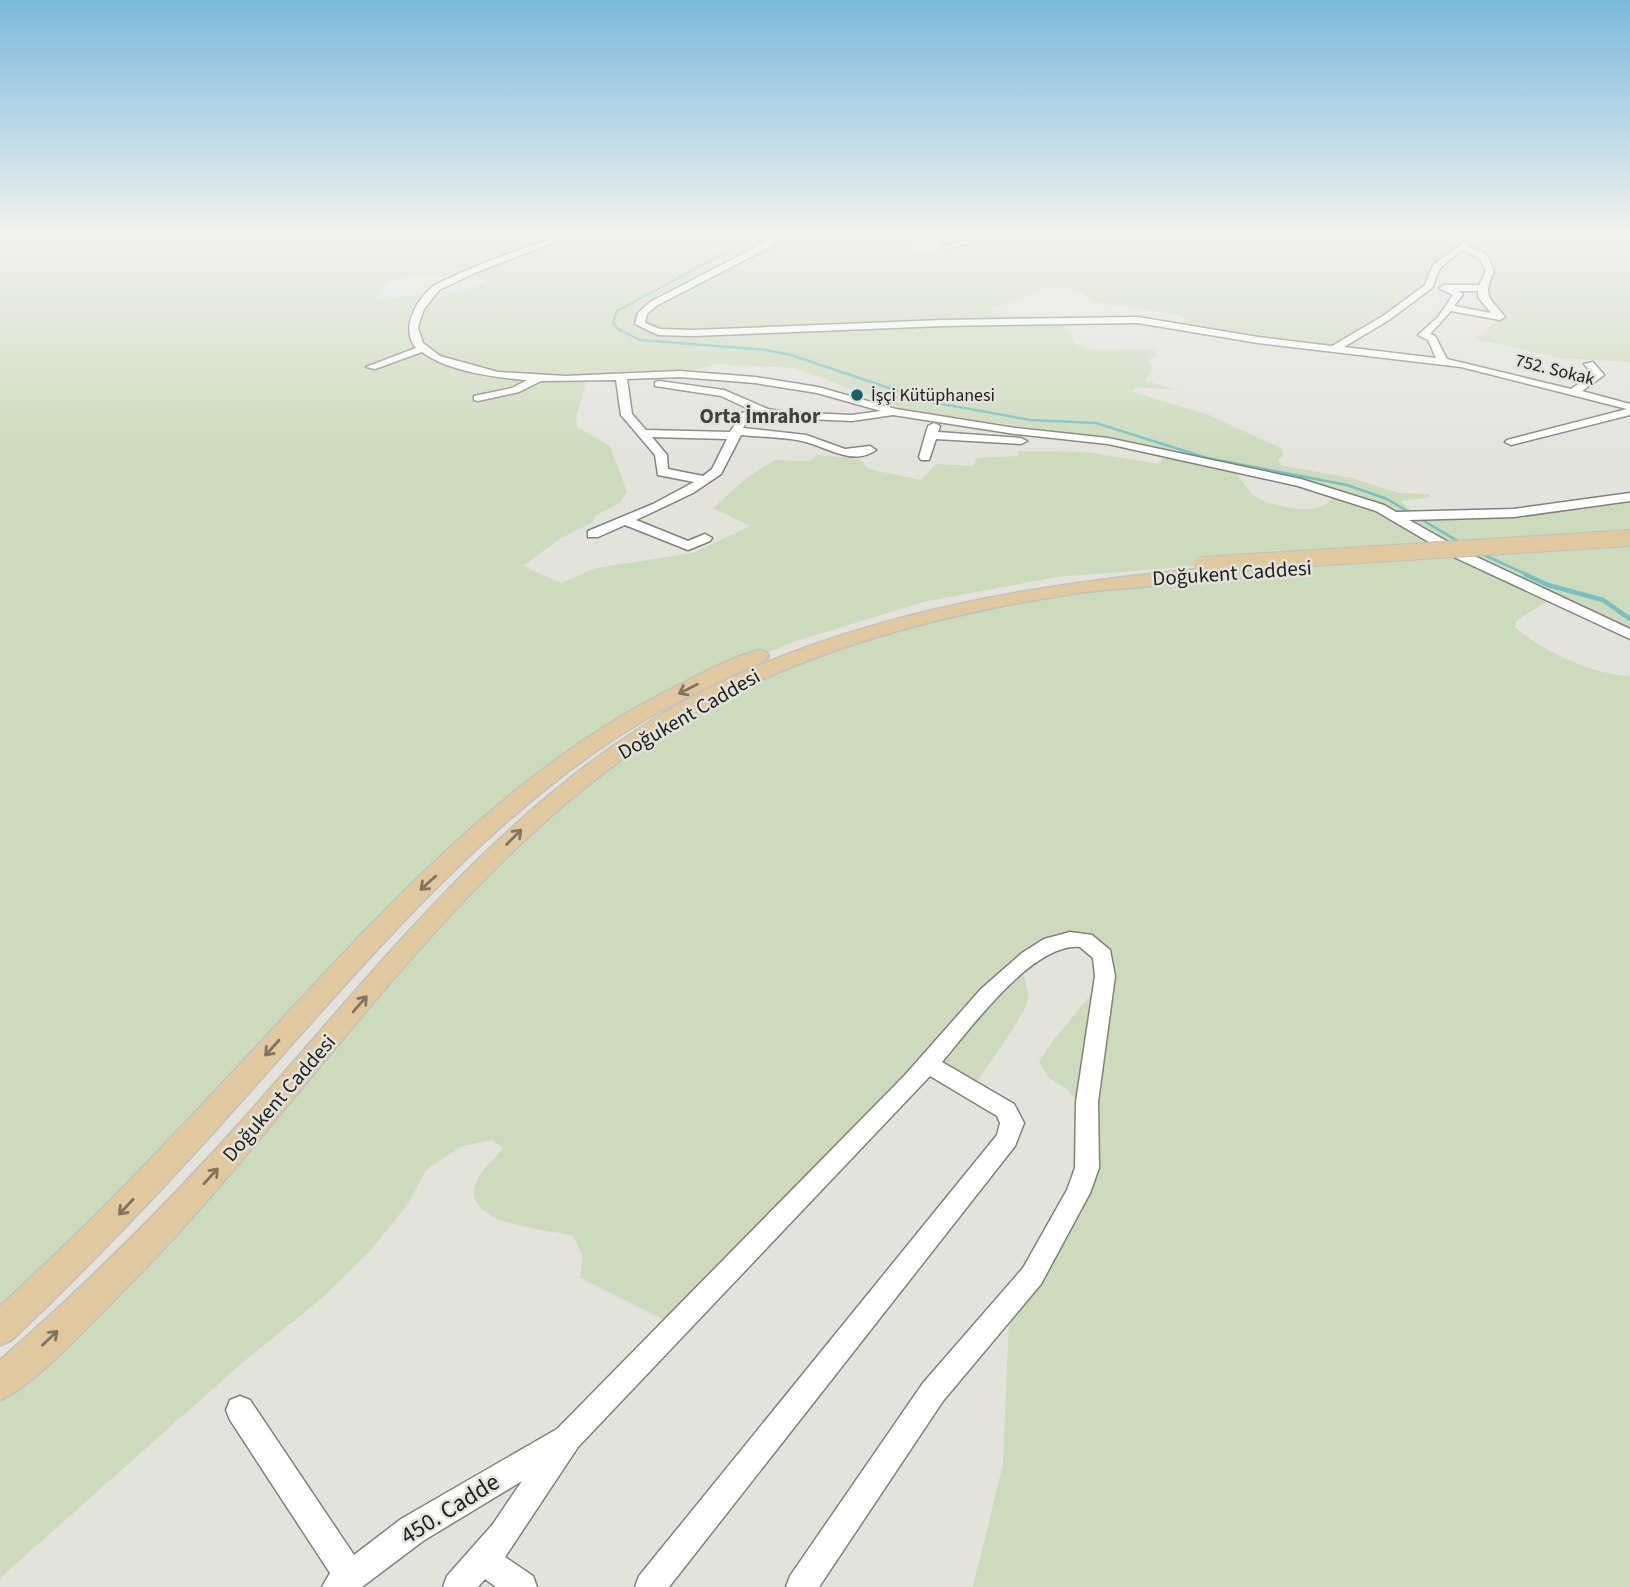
<svg xmlns="http://www.w3.org/2000/svg" width="1630" height="1587" font-family="'Source Sans 3',sans-serif">
<rect width="100%" height="100%" fill="#e3e2db"/>
<path fill="#cbdbbb" fill-rule="evenodd" d="M0,235H914L908,241L909,246L918,252L936,251L991,235H1630V362L1560,358L1476,339L1500,317L1483,297L1489,263L1463,247L1436,267L1435,276L1410,301L1332,349L1181,327L1188,319L1177,315L1096,302L1077,290L1062,288L1046,289L992,308L991,314L1054,318L1070,332L1074,343C1097,357 1126,344 1155,351L1156,356L1148,360L1152,368L1146,381L1178,390L1138,387L1132,392L1204,413L1281,448L1283,455L1278,461L1283,466L1352,478L1398,493L1429,494L1431,497L1401,501L1417,516L1514,513L1630,497V635L1552,598L1516,621L1515,627C1541,651 1595,675 1630,676V1587H973L1003,1464L1009,1320L1078,1193L1087,1115L1067,1089L1049,1078L1039,1062C1058,1030 1084,1006 1105,976L1085,940L1020,966C1023,975 1029,989 1028,998C1027,1014 984,1069 973,1088L928,1064L676,1326L580,1278L583,1257L573,1235C548,1230 451,1224 479,1177C484,1167 496,1158 503,1148L492,1140L462,1146L426,1170L407,1205L370,1251L322,1298L242,1363L0,1578V1383L529,822L730,686L937,612L1227,571L1222,564L1057,577L927,601L793,642L713,676L646,710L500,816L0,1329ZM469,274L486,281L461,292H433L375,301C385,263 440,280 469,274ZM717,364L795,368L909,411L1128,441L1169,452L1158,464L1086,452L1018,451V456L977,458L974,466L936,464L921,480L869,469L859,459L817,455L810,461L775,460L749,476L713,508L750,526L693,553L596,568L561,583L523,566L561,538L593,522L595,516L619,503L627,492L610,446L577,427L576,418L588,374L694,370ZM1229,469L1338,494C1333,498 1327,505 1320,507C1303,512 1264,506 1251,493C1242,483 1241,476 1229,469Z"/>
<g fill="none" stroke-linecap="round" stroke-linejoin="round">
<g stroke="#77c1c4" stroke-width="2.5">
<path d="M743,235L745,239L730,250L617,311L613,322L618,329L640,340L766,350L791,355L931,402L1030,420L1096,423L1207,458L1347,485L1387,499L1461,543"/>
<path d="M1482,554L1530,576"/>
</g>
<path stroke="#77c1c4" stroke-width="4.5" d="M1526,575L1548,585L1603,600L1630,619"/>
<g stroke="#82817b" stroke-width="3">
<g id="minor">
<path d="M562,235H573L477,272L439,290L424,309L420,320L418,328L423,343L440,356L498,372L565,376L680,371L755,377L818,387L896,409L1015,428L1108,438L1301,479L1384,505L1396,512L1514,509L1630,493V501L1514,517L1409,520L1466,552L1630,629V639L1456,558L1376,511L1298,486L1108,444L1015,434L893,415L852,421L785,418L760,414L750,417L743,428L806,435L845,449L870,446L876,450C852,467 826,446 802,441C782,437 761,437 741,435L721,474L693,493L636,520L688,541L705,534L712,538L710,541L688,550L625,525L598,537H588V531L653,504L694,482L658,475L655,455L621,415L616,380L541,381L519,392L478,401L474,400V396L512,388L527,380C496,378 447,371 422,352L375,369L366,367L416,348C400,328 416,301 432,287C438,282 449,279 456,275C490,259 527,248 562,235ZM680,377L755,383L817,393L881,411L852,415L785,412L768,409L724,390L659,381L655,382V386L721,396L751,410L742,413L730,432L646,430L632,414L627,379ZM652,437L727,439L712,469L703,476L668,469L667,455Z"/>
<path d="M773,235H782L768,248L656,306L647,314L645,323L660,329L693,330L942,320L1138,317L1258,337L1332,346L1383,316L1425,285L1433,265L1466,241L1470,243L1467,246L1487,255L1494,271C1482,297 1489,297 1505,317L1500,320L1451,311L1430,334L1435,336L1447,359L1571,389L1593,374L1584,364L1593,362L1604,375L1582,391L1630,404V415L1511,445L1505,442L1507,440L1627,409L1461,367L1258,343L1138,323L942,326L693,336L658,335L635,324L638,313L650,302L762,244ZM1462,250L1480,259L1486,271L1479,285H1444L1439,288L1453,295L1438,317L1418,335L1428,340L1436,358L1344,347L1389,320L1432,288L1440,268ZM1458,291H1478V297L1491,313L1454,306L1463,294Z"/>
<path d="M981,235H994L947,249L943,247Z"/>
<path d="M934,423L940,426L938,432L1021,438L1027,441L1021,444L936,439L929,460H921L919,457L928,426Z"/>
<path d="M1070,932L1092,935L1110,950L1115,976L1098,1102L1099,1168L1090,1193L1041,1284L943,1401L819,1587H786L790,1576L923,1383L1023,1268L1067,1190L1075,1168L1076,1102L1095,976L1093,958L1080,947C1032,943 971,1028 942,1062L1014,1104L1024,1123L1015,1146L669,1587H635L639,1576L997,1135L1000,1123L997,1116L930,1076L578,1447L505,1557L533,1576L537,1587H496L485,1579L478,1587H443L447,1576L493,1524L522,1481L423,1541L362,1587H322L330,1573L230,1420L226,1410L230,1400L240,1396L250,1400L354,1555L401,1519L557,1429L905,1075L981,989L1022,953L1044,939Z"/>
</g>
</g>
<g stroke="#c1c1c0" stroke-width="3">
<g id="major">
<path d="M1210,568L1219,573L1216,577C1170,587 1119,587 1072,594C928,616 786,655 661,733C452,865 304,1108 131,1283C102,1312 34,1387 0,1400V1360C93,1279 179,1192 261,1099C398,943 534,769 728,679C880,609 1045,583 1210,568Z"/>
<path d="M759,650L766,652L769,656L766,660C710,685 653,712 602,747C466,841 356,973 247,1095C172,1180 94,1262 12,1340L0,1345V1306C85,1229 164,1146 242,1062C369,926 499,776 667,691C696,677 728,658 759,650Z"/>
</g>
</g>
<use href="#minor" fill="#fff" fill-rule="evenodd"/>
<use href="#major" fill="#e0c89f" fill-rule="evenodd"/>
<g stroke="#c1c1c0" stroke-width="18" stroke-linecap="butt">
<path id="major-bridge" d="M1202,565L1630,538"/>
</g>
<use href="#major-bridge" stroke="#e0c89f" stroke-width="16"/>
</g>
<defs><path id="oneway-shaft" d="M-6 0H5M1.5-3L5.5 0L1.5 3" fill="none" stroke-width="1.6" stroke-linecap="round" stroke-linejoin="round" transform="scale(1.75)"/></defs>
<g stroke="#80745e">
<use href="#oneway-shaft" transform="translate(688 689) rotate(153)"/>
<use href="#oneway-shaft" transform="translate(514 837) rotate(-45)"/>
<use href="#oneway-shaft" transform="translate(428 883) rotate(138)"/>
<use href="#oneway-shaft" transform="translate(360 1004) rotate(-49)"/>
<use href="#oneway-shaft" transform="translate(272 1048) rotate(132)"/>
<use href="#oneway-shaft" transform="translate(211 1176) rotate(-48)"/>
<use href="#oneway-shaft" transform="translate(126 1207) rotate(133)"/>
<use href="#oneway-shaft" transform="translate(50 1338) rotate(-43)"/>
</g>
<linearGradient id="sky" x2="0" y2="1"><stop stop-color="#7bb9da"/><stop offset="0.51" stop-color="#f2f2ef"/><stop offset="1" stop-color="#f2f2ef" stop-opacity="0"/></linearGradient>
<rect width="1630" height="457" fill="url(#sky)"/>
<circle fill="#136362" stroke="#e3e2db" stroke-width="2.5" cx="857" cy="395" r="7"/>
<g text-anchor="middle" dominant-baseline="central" stroke-width="5" stroke-linejoin="round" paint-order="stroke">
<g font-size="18" fill="#21211e" stroke="#e3e2db">
<text transform="translate(1555 370) rotate(14)">752. Sokak</text>
</g>
<g font-size="18" fill="#21211e" stroke="#e3e2db" text-anchor="start">
<text x="871" y="395">İşçi Kütüphanesi</text>
</g>
<g font-size="21" font-weight="bold" fill="#43413c" stroke="#e3e2db">
<text x="760" y="416">Orta İmrahor</text>
</g>
<g font-size="21" fill="#21211e" stroke="#e3e2db">
<text transform="translate(1232 573) rotate(-4)">Doğukent Caddesi</text>
<text transform="translate(689 714) rotate(-30)">Doğukent Caddesi</text>
<text transform="translate(279 1098) rotate(-49)">Doğukent Caddesi</text>
</g>
<g font-size="24" fill="#21211e" stroke="#e3e2db">
<text transform="translate(450 1509) rotate(-32)">450. Cadde</text>
</g>
</g>
</svg>
